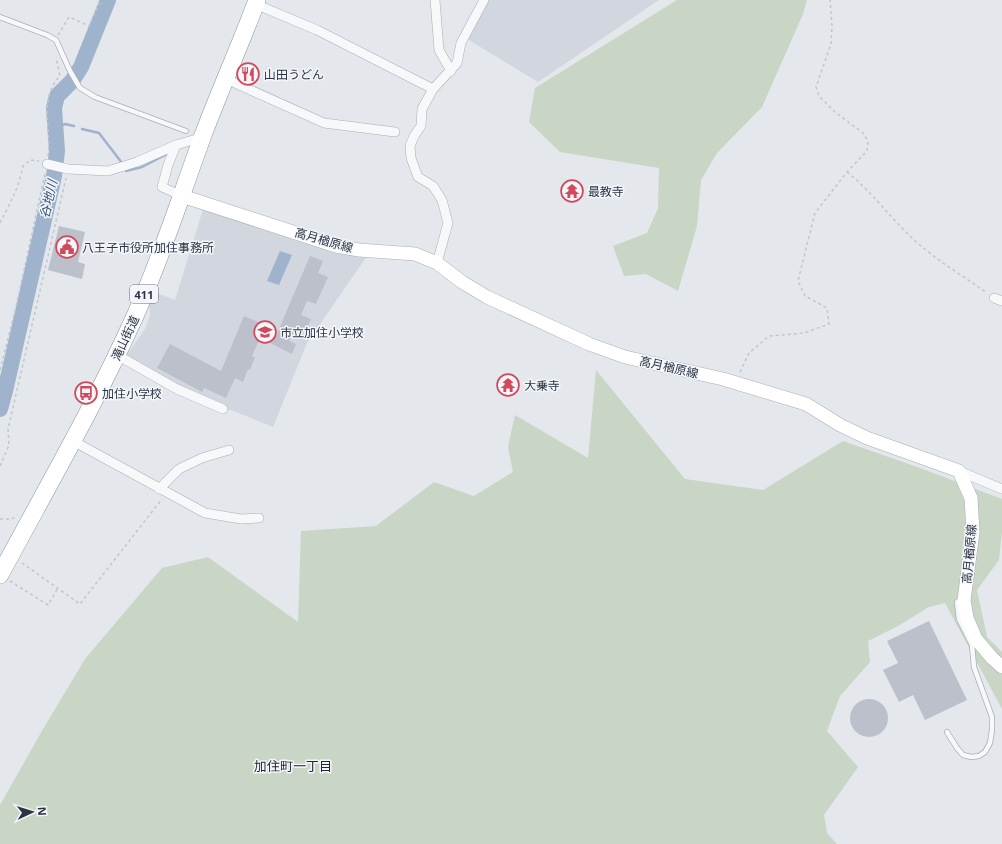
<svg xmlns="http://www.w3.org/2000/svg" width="1002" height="844" font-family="'Open Sans','Noto Sans JP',sans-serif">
<rect width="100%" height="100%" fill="#e4e7ec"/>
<g fill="#d2d6de">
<path d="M484,0H659L538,82L464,37Z"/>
<path d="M204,206L367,256L307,343L273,427L231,410L223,409L124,359L145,329L150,316L149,290L175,300Z"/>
</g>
<g fill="#c9d6c5">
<path d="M677,0H807L803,14L762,107L717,153L701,180L697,226L678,291L646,274L624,276L613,246L647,233L658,208L659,168L560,152L529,122L535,88Z"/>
<path d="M596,370L685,479L763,490L843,441L920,468L1002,499V532L999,560L977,590L987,637L1002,652V709L945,603L929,607L898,626L868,641L870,662L840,696L827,731L858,767L824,815L827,833L837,844H0V805L43,729L85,659L162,568L208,557L298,622L301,531L376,526L434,482L474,496L513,472L508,447L515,415L588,458Z"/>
</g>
<path fill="#9fb4cc" d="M280,251L292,255L279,285L267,281Z"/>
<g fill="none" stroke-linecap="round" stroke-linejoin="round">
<g stroke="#9fb4cc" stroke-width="2.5">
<path d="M56,128L65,124L74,126"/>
<path d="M82,129L99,133L122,163"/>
<path d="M126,171L142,167L167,154"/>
</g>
<path stroke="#9fb4cc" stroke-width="16" d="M0,409L5,391L54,176L57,151L54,108L57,96L72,81L81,67L108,0"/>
</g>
<g fill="#bbc0ca">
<path d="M59,226L85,232L78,262L85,264L82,279L48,270Z"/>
<path d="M310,256L323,261L318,273L328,277L316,304L307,301L301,315L311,319L306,331L296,327L289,341L296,344L292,354L260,338L252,356L255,357L250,370L248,369L243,382L235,378L226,398L204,388L202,392L157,368L170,344L221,371L244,316L258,322L256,327L276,336Z"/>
<path d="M929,621L967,700L925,720L913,695L899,702L883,670L898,663L887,641Z"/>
<circle cx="869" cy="718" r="19"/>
</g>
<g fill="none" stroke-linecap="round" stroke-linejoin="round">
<g stroke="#a9aeb7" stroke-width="6">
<g id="lane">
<path d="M0,17L47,35L56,40L70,71L80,88L95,97L186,131"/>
<path d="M947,732L957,748L963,755L971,757L979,756L985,752L990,743L992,730V717L974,667L972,645L959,619L957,602L963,600"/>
</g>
</g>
<g stroke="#a9aeb7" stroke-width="10">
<g id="street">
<path d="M435,0L439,50L451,71"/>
<path d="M255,1V4L317,30L433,89"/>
<path d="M226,79L324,123L395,132"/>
<path d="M176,145L168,165L162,187L182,196"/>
<path d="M47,164L68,169L108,171L137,162L176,145L203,137"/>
<path d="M437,263L448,223L442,200L433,186L418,177L411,158L410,146L414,136L421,126L422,109L433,89L457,63L461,43L484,0"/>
<path d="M994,298L1002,301"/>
<path d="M117,355L177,389L223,409"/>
<path d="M73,441L205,513L241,519L259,518"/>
<path d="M959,471L1002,489"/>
<path d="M159,489L179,469L202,458L229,450"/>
</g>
</g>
<g stroke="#a9aeb7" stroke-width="14">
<path id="secondary" d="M182,196L336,246L359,250L415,254L437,263L462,282L487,297L589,344L625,357L723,379L806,404L840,425L867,438L959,471L971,498L973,532L964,600L967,618L976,639L992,658L1002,667"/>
</g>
<g stroke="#8b94a3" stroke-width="18">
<path id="highway" d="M0,575C46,489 95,405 135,316C161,259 180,198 202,138C219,92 240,46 257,0"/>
</g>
<g stroke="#c2c5cb" stroke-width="1.5" stroke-dasharray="3 3" stroke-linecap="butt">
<path d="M58,35L69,17L89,26L101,0"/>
<path d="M48,156C52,128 38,99 60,76L56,57"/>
<path d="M847,172C871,191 889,216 911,237C934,259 962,275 987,293"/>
<path d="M0,223C11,201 18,190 23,166L30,160L39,161"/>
<path d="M0,370L16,307L45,173"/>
<path d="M740,372L749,353L769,336L804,333L829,324L827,308L805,296L798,281L815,213L847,172L867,151L868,141L863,133L835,112L819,96L816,87L831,44L832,27L830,0"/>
<path d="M0,466L9,445L8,429L66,178"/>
<path d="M0,519H12L17,515"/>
<path d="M22,563L80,604L162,499"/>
<path d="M10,581L48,605L58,588"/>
</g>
<use href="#lane" stroke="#f7f8fa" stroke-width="4.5"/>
<use href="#street" stroke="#f7f8fa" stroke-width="9"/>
<use href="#secondary" stroke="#fff" stroke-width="13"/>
<use href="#highway" stroke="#fff" stroke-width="17"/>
</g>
<defs>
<g id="restaurant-ring" transform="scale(1.15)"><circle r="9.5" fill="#f4f6f9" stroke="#d1495b" stroke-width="1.5"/><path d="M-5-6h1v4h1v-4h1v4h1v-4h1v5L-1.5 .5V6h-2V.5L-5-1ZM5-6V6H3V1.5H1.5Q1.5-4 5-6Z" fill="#d1495b"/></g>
<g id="temple-ring" transform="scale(1.15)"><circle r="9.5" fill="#f4f6f9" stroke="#d1495b" stroke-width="1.5"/><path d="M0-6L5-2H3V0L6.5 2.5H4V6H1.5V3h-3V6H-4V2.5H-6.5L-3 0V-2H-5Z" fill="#d1495b"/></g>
<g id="civic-ring" transform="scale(1.15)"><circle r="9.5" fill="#f4f6f9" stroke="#d1495b" stroke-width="1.5"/><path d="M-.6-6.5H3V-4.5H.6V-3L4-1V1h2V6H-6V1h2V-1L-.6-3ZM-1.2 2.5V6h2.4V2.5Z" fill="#d1495b"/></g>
<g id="school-ring" transform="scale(1.15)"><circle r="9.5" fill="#f4f6f9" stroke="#d1495b" stroke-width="1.5"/><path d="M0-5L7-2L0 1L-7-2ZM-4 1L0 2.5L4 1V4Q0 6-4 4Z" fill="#d1495b"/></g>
<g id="bus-ring" transform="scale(1.15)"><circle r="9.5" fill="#f4f6f9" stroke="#d1495b" stroke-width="1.5"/><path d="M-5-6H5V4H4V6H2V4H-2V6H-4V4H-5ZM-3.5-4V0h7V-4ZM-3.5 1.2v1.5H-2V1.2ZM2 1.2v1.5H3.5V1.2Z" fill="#d1495b"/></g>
</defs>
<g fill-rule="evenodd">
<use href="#restaurant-ring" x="248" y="74"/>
<use href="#temple-ring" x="572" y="191"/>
<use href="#civic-ring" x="67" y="247"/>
<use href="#school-ring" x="265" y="332"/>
<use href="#temple-ring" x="508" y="385"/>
<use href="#bus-ring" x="86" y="393"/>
</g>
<g text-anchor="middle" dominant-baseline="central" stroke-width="3" stroke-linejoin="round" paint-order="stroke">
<rect fill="#f4f6f9" stroke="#676e7b" stroke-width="1" x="130" y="285" width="28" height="18" rx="3"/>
<g font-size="11" font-weight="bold" fill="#2b3445">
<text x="144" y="294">411</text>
</g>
<g font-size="12" fill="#2b3445" stroke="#f4f6f9" text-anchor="start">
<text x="264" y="74">山田うどん</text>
<text x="588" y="191">最教寺</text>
<text x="82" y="247">八王子市役所加住事務所</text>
<text x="280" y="332">市立加住小学校</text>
<text x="524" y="385">大乗寺</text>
<text x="102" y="393">加住小学校</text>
</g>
<g font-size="12" fill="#2b3445" stroke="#f4f6f9">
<text transform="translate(324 240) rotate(16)">高月楢原線</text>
<text transform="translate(125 338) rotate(-65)">滝山街道</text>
<text transform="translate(669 367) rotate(13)">高月楢原線</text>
<text transform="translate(969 554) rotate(-85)">高月楢原線</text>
</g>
<g font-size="13" font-style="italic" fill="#34527a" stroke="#f4f6f9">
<text transform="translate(48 199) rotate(-77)">谷地川</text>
</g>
<g font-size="13" fill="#1d2536" stroke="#f4f6f9">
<text x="293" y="766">加住町一丁目</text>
</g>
</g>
<g transform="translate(32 812) rotate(86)" stroke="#f4f6f9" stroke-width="3" paint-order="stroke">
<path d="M0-3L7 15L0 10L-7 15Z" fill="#2b3445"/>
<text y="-6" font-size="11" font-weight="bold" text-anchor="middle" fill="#2b3445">N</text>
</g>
</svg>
